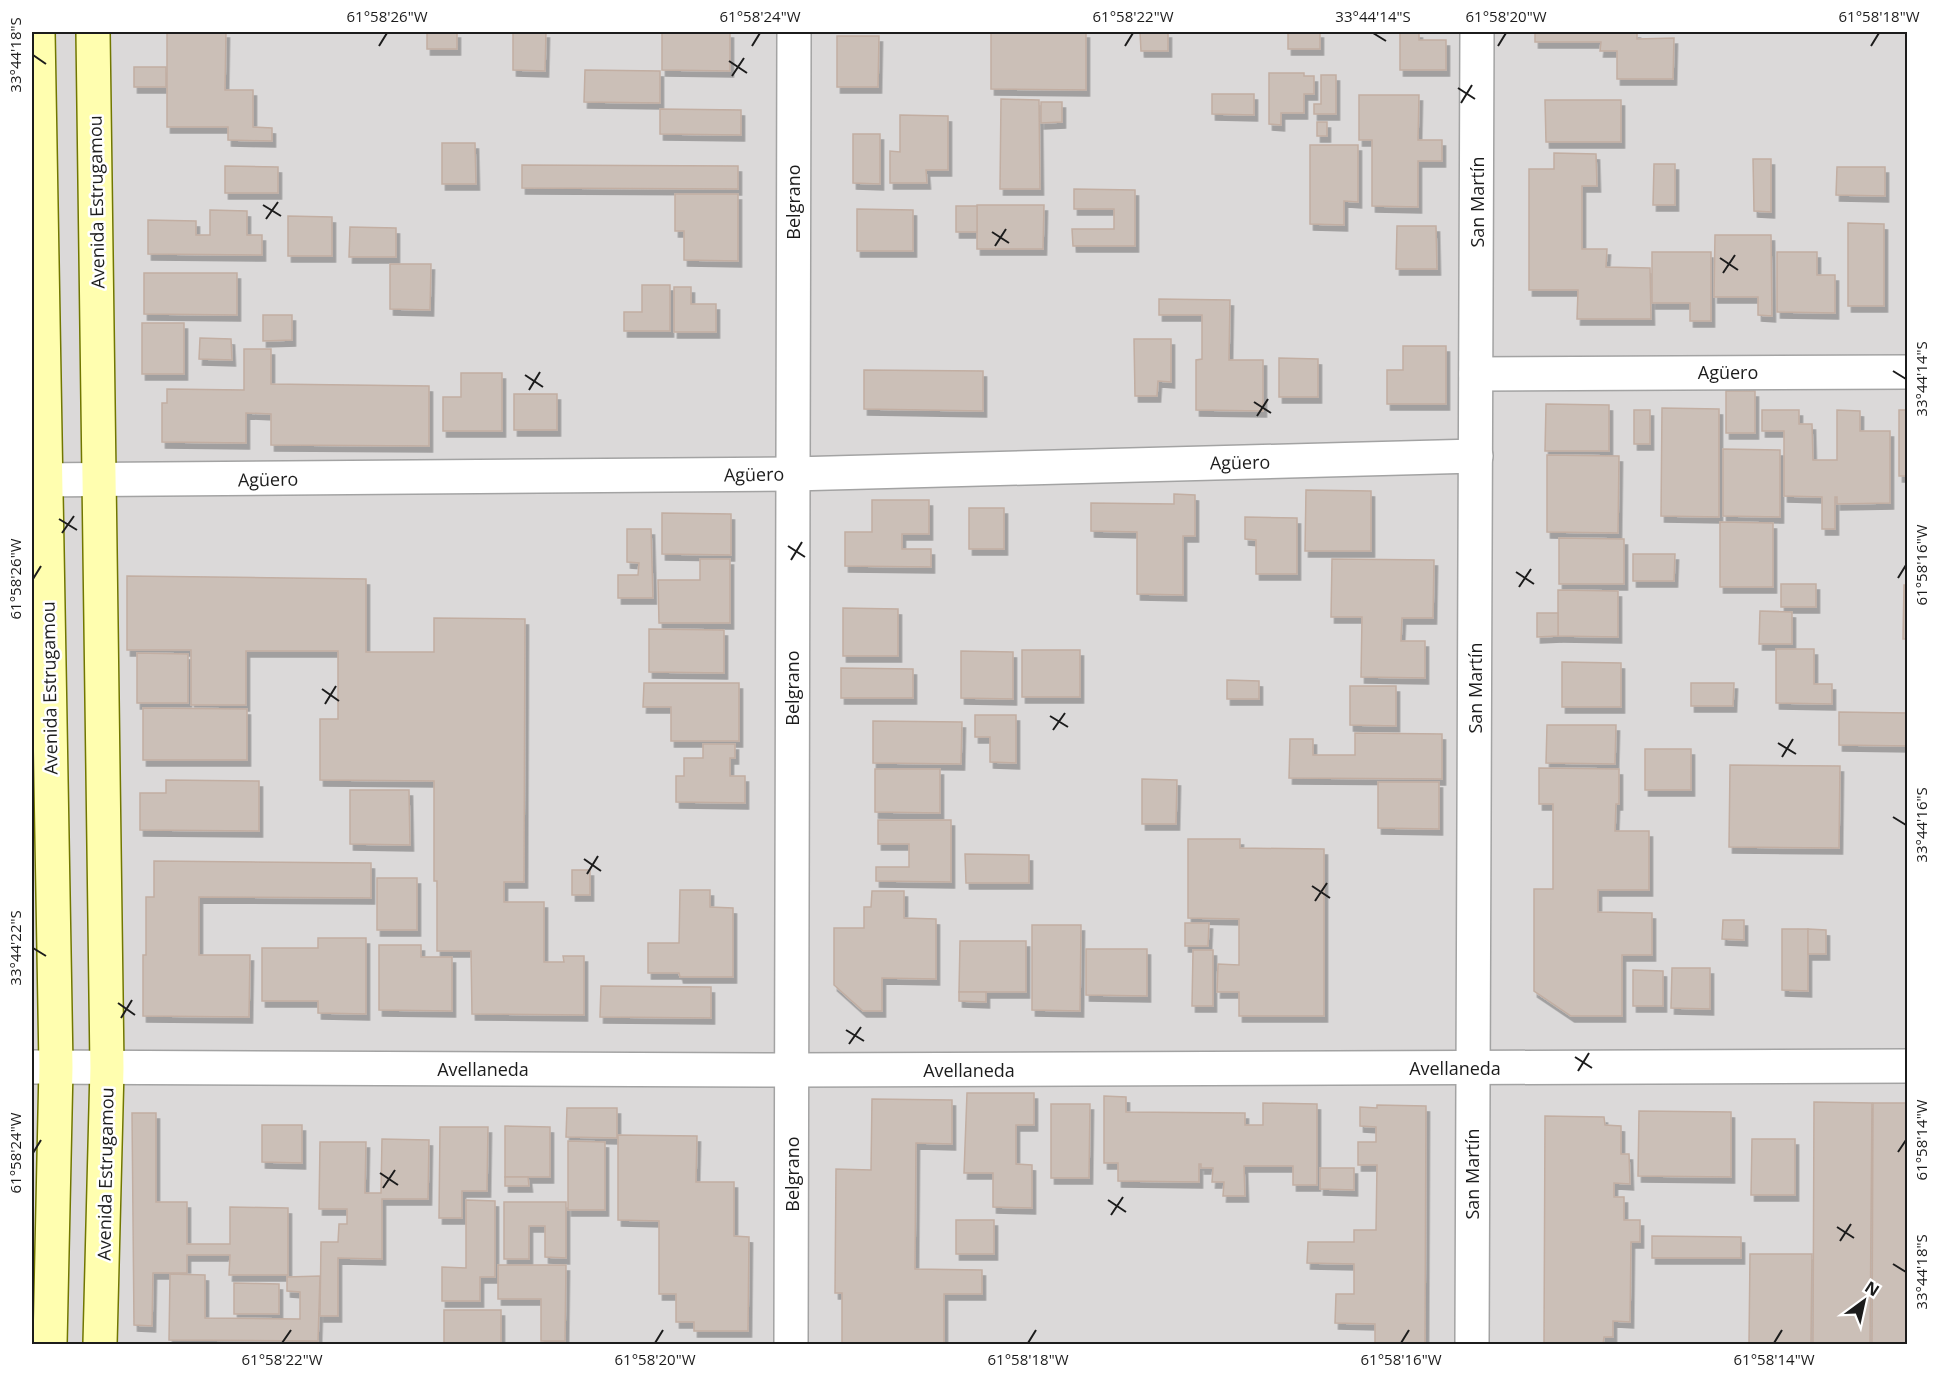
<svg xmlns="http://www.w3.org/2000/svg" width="1939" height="1376" font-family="'Open Sans',sans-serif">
<defs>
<filter id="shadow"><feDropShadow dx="3.5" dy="6" stdDeviation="0" flood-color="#0004"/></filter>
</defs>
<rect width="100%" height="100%" fill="#efe9e1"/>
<rect fill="#dbd9d9" x="32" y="32" width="1875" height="1312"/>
<g fill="#cbbfb7" stroke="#c2aea2" stroke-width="1.5" filter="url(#shadow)">
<path d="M167,32H226L225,90H253V127L272,128V141L228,140V127H167Z"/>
<rect x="427" y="32" width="30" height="17"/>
<path d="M513,32H546L545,71L513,70Z"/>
<path d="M678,32H730V71L662,70V33H678Z"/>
<path d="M991,32H1086V90L991,89Z"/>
<path d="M1140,32H1168V51H1141Z"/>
<rect x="1288" y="32" width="32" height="17"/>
<path d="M1400,32H1419V40H1446V70H1400Z"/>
<path d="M1535,32H1637V39L1674,38L1673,79H1617V51H1600L1601,42H1535Z"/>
<path d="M837,36H879L878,87H837Z"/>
<rect x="134" y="67" width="32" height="20"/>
<path d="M585,70L660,71V103L584,102Z"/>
<path d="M1269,73H1304V76H1314V94H1304V113H1281V125L1269,124Z"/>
<path d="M1321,75H1336V114H1314V104H1321Z"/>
<path d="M1212,94H1254V115L1212,114Z"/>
<path d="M1359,95H1419L1418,140H1442V161H1418V207L1372,206V140H1359Z"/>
<path d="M1001,99L1039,100L1040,189H1000Z"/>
<path d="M1545,100H1621V142H1546Z"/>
<path d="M1041,102H1062V122L1041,123Z"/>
<path d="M660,109L741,110V135L660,134Z"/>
<path d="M900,115L948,116V170H926L927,183H890V151L900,152Z"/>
<rect x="1317" y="122" width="10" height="14"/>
<path d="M853,134H880V184L853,183Z"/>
<path d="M442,143H475L476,184H442Z"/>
<path d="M1310,145H1358V202L1344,201V225L1310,224Z"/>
<path d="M1554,153L1596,154L1597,186H1582V249H1607L1606,267L1650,268L1651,319H1577L1578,290H1529V169H1554Z"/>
<path d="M1753,159H1771V212L1754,211Z"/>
<path d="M1654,164H1675V205H1653Z"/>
<path d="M522,165L738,166V189L522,188Z"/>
<path d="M225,166L278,167V193H225Z"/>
<path d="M1837,167H1885V196L1836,195Z"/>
<path d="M1074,189L1135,190V246H1073L1072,229H1114V209H1074Z"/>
<path d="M675,194H738V261L684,260V231H675Z"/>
<path d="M977,205H1044L1043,249H977Z"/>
<rect x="956" y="206" width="21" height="26"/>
<path d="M857,209L913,210V251H857Z"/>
<path d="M210,210L247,211V235H262V255L148,254V220L196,221V235H210Z"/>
<path d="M288,216L332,217V256H288Z"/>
<path d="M1848,223L1884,224V306H1848Z"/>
<path d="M1397,226H1436L1437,269H1396Z"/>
<path d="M350,227L396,228V257H349Z"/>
<path d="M1715,235H1771L1772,316L1758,315V297H1714Z"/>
<path d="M1652,252H1711V321H1690V303H1652Z"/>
<path d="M1777,252H1817V275H1835V313L1777,312Z"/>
<path d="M390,264H431L430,310L390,309Z"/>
<path d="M144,273H237V315L144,314Z"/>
<path d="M642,285H670V331H624V312H642Z"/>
<path d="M674,287H691V304H716V332H674Z"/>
<path d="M1159,299L1230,300L1229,360H1263V411L1196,410V360L1202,359V315H1159Z"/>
<path d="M263,315H292V340L263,341Z"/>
<rect x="142" y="323" width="42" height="51"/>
<path d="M200,338L231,339L232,360L199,359Z"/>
<path d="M1134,339H1171V382L1158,381L1157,396H1135Z"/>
<path d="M1403,346H1446V404H1387V370H1403Z"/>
<path d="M244,349H271V384L429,386V446L271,445V414L246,413V443L162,442V403H167V389L244,390Z"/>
<path d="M1279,358L1318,359V397H1279Z"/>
<path d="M864,370L983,371V411L864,409Z"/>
<path d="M461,373H502V431H443V397H461Z"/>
<rect x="1726" y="391" width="29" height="42"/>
<rect x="514" y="394" width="43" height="36"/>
<path d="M1546,404L1609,405V451H1545Z"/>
<path d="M1662,408L1719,409V517L1661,516Z"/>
<rect x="1634" y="410" width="16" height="34"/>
<path d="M1762,410H1799V424H1812L1813,460H1837V410L1860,411V431H1890V503L1837,504V497H1835V529H1822V497L1784,496V431H1762Z"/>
<rect x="1899" y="410" width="9" height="66"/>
<path d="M1723,449L1780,450V517L1723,516Z"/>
<path d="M1547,455L1619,456L1618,533L1547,532Z"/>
<path d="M1306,490L1371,491V551H1305Z"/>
<path d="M1174,494L1195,495V536H1183V595L1137,594V532L1091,531V503L1174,504Z"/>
<path d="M872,500H929V534H902V549H931V567L845,566V532H872Z"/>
<rect x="969" y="508" width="35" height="41"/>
<path d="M662,513L731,514V555L662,554Z"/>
<path d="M1245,517L1297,518V574H1256V540L1245,539Z"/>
<path d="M1720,522L1773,523V587H1720Z"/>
<path d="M627,529H651L653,598H618V575H638L639,563L627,562Z"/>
<path d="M1559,538L1624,539V584H1559Z"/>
<path d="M1633,554H1675L1674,581H1633Z"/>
<path d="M700,559H730V623H659L658,580H700Z"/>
<path d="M1332,559L1434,560L1433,618H1402L1401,641H1425V678L1361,677L1362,617H1331Z"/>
<path d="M127,576L366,579V652H434V618L525,619L524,882H504V902H544V962H564L563,956H584V1015L472,1014L471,951H437V881H434V781L320,780V719H338V651H246V705H191V650H127Z"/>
<rect x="1781" y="584" width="35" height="23"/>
<path d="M1904,585H1908V639H1903Z"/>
<path d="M1558,590L1618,591V637L1558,636Z"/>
<path d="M843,608L898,609V656H843Z"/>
<path d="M1760,611L1792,612V644H1759Z"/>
<path d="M1537,613H1558V636L1537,637Z"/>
<path d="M649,629L724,630V673L649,672Z"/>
<path d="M1776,649H1814V684H1832V704L1776,703Z"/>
<rect x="1022" y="650" width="58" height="47"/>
<path d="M961,651L1013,652V699L961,698Z"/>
<path d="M137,653L188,654V703H137Z"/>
<path d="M1562,662L1621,663V707H1562Z"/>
<path d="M841,668L913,669V698H841Z"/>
<path d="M1227,680L1259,681V699H1227Z"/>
<path d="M644,683H739V741H671V707H643Z"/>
<path d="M1691,683H1734L1733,706H1691Z"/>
<path d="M1350,686H1396V726L1350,725Z"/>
<path d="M143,708L247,709V760H143Z"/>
<path d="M1839,712L1908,713V746L1839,745Z"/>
<path d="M975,715H1016V763L990,762V737H975Z"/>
<path d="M873,721L962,722L961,764L873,763Z"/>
<path d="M1547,725H1616L1615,764L1546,763Z"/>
<path d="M1355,733L1442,734V779L1289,778L1290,739H1313V755H1355Z"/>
<path d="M703,744H735V758H730V776H745V803L676,802V776H684V758H703Z"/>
<rect x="1645" y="749" width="46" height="41"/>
<path d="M1730,765L1840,766L1839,848L1729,847Z"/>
<path d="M1539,768L1619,769V804H1616L1615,831H1649V890H1598V912L1652,913V955H1622V1016H1571L1534,991V889H1553V804H1539Z"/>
<path d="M875,769H940V813L875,812Z"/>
<path d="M1142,779L1177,780L1176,824H1142Z"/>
<path d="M166,780L259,781V831L140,830V793H166Z"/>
<path d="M1378,782H1439V829L1378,828Z"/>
<path d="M350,790H409L410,845L350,844Z"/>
<path d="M878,820H951V882L876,881V867H909V844H878Z"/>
<path d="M1188,839H1240V848L1324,849V1016H1239V992H1217L1218,964L1239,965V919L1188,918Z"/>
<path d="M965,854L1029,855V883H966Z"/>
<path d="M154,861L371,863V898L199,897V955H250L249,1017L143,1016V955H146V897H154Z"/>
<rect x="572" y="870" width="18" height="25"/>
<rect x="377" y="878" width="40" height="52"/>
<path d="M680,890H710V907L733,908V977H680L679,973H648V943H679Z"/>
<path d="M872,891H904V918L936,919V979L882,978V1011H863L834,985V928H864V907H871Z"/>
<path d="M1723,920H1744V940L1722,939Z"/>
<path d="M1185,923H1209L1208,946H1185Z"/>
<path d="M1032,925H1081L1080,1011L1032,1010Z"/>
<path d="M1782,929H1808V991L1782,990Z"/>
<path d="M1808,929L1826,930V954H1808Z"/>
<path d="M318,938H366V1014L318,1013V1001H262V948H318Z"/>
<path d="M960,941H1026V992H959Z"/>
<path d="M379,945H421V957H452V1011L379,1010Z"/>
<path d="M1086,949H1147V996L1086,995Z"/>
<path d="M1193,950H1213V1006H1192Z"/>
<path d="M1672,968H1710V1009L1671,1008Z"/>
<path d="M1633,970L1663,971V1006H1633Z"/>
<path d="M601,986L711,987V1018L600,1017Z"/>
<path d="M959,992H986V1002L959,1001Z"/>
<path d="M967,1093H1034V1125H1016V1164L1032,1165V1208L993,1207V1173H964Z"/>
<path d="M1104,1096L1126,1097V1112L1245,1113V1125H1263V1103L1317,1104V1185H1293V1166H1244L1245,1196H1223L1224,1182H1212L1213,1168H1201V1164H1199V1182L1118,1181V1163H1104Z"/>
<path d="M872,1099L952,1100V1144L916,1143L915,1269L982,1270V1294H944V1344H842V1293H835L836,1169L871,1170Z"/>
<path d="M1814,1102L1872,1103L1870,1344H1813Z"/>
<path d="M1873,1103H1908V1344H1872Z"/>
<path d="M1051,1104H1090L1089,1178H1051Z"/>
<path d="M1377,1105L1426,1106L1425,1344H1375V1324L1335,1323L1336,1294H1354V1264L1307,1263L1308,1242H1354V1230H1376L1377,1165H1358V1142H1376V1127L1360,1126V1107L1377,1108Z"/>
<path d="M567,1108H617V1138L566,1137Z"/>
<path d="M1639,1111L1731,1112V1177L1638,1176Z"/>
<path d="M132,1113H156V1202H187V1244H230V1207L288,1208V1275H229L230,1255H187V1273H153L152,1326L134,1325Z"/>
<path d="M1545,1116L1604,1117L1605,1125L1621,1126V1154H1629L1630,1184L1614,1183V1197H1624V1220H1640V1242H1631L1630,1322L1613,1321V1337H1604L1603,1344H1544Z"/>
<path d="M262,1125H302V1163L262,1162Z"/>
<path d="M505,1126L550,1127V1177H505Z"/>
<path d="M440,1127H488L487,1191H462V1218H439Z"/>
<path d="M618,1135L697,1136L696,1182H734V1236L749,1237L748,1331H694V1322H676V1294H659V1221L618,1220Z"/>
<path d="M382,1139L429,1140L428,1199H382V1259L338,1258V1316H320L321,1242H338L339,1224H347V1209H319L320,1142H366L365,1193H381Z"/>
<path d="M1752,1139H1795V1195H1751Z"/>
<path d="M568,1141L605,1142V1210H568Z"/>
<path d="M1320,1168H1354V1190L1320,1189Z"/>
<path d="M505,1177H528L529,1186H505Z"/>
<path d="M466,1200L495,1201V1277H480V1301H442V1267L466,1268Z"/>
<path d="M504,1202H566V1258L545,1257V1226H529V1259H504Z"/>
<rect x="956" y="1220" width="38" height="34"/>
<path d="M1652,1236L1741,1237V1258H1652Z"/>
<path d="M1750,1254H1812L1811,1344H1749Z"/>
<path d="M498,1265H566L565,1341H541V1299H498Z"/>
<path d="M170,1274L205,1275V1318L300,1319V1292L287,1291V1277L320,1276L318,1341L169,1340Z"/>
<path d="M234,1283L279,1284V1314H234Z"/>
<rect x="444" y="1310" width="57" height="34"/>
</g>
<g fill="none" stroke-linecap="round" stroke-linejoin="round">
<g stroke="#a3a3a3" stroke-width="36">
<g id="minor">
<path d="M1476,374L1908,372"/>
<path d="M32,480L793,474L1476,456"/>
<path d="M32,1067L792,1070L1908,1066"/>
<path d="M791,1344L794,32"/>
<path d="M1472,1344L1477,32"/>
</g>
</g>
<g stroke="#717700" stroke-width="36">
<g id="secondary">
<path d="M38,32L56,1067L50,1344"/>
<path d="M93,32L107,1068L100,1344"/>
</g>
</g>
<use href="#minor" stroke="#fff" stroke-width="33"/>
<use href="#secondary" stroke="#fffeaf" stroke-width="33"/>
</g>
<path fill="none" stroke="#1c1c1c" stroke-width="2" d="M1373,33L1386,41M379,46L387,33M752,46L760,33M1125,46L1133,33M1498,46L1506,33M1871,46L1879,33M33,55L46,64M729,61L747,73M732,76L744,58M1458,88L1475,99M1461,103L1472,85M263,205L281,216M266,219L278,202M992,232L1009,243M995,246L1006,229M1720,258L1738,270M1723,273L1735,255M1893,371L1906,379M525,375L543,387M529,390L540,372M1254,402L1271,413M1257,416L1268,399M59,519L77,530M62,533L74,516M788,546L805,557M791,560L802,542M1516,572L1534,584M1898,578L1906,565M33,579L41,566M1519,587L1531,569M322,689L339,701M325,704L336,686M1050,716L1068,727M1053,730L1065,713M1778,743L1796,754M1782,757L1793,739M1893,817L1906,825M584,859L601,871M587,874L598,856M1312,886L1330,898M1315,901L1327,883M33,948L46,956M118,1003L135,1015M121,1018L132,1000M846,1030L864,1041M849,1044L861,1027M1575,1057L1592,1068M1578,1071L1589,1053M1898,1152L1906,1140M33,1153L41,1140M380,1173L398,1185M383,1188L395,1170M1108,1200L1126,1212M1111,1215L1123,1197M1837,1227L1854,1238M1840,1241L1851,1224M1893,1264L1906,1272M282,1343L291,1330M655,1343L663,1330M1028,1343L1036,1330M1401,1343L1409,1330M1774,1343L1782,1330"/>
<g text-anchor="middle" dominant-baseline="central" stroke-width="5" stroke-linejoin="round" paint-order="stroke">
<g font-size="18" fill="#1c1c1c" stroke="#fff">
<text transform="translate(96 202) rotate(-91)">Avenida Estrugamou</text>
<text transform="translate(793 202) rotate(-90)">Belgrano</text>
<text transform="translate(1477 202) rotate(-90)">San Martín</text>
<text x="1728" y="372">Agüero</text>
<text transform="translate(1240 462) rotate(-1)">Agüero</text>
<text transform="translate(754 474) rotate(-1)">Agüero</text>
<text transform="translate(268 479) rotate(-1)">Agüero</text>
<text transform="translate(49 688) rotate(-91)">Avenida Estrugamou</text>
<text transform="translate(792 688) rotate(-90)">Belgrano</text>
<text transform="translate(1475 688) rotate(-90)">San Martín</text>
<text x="1455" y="1068">Avellaneda</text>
<text x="483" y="1069">Avellaneda</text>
<text x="969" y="1070">Avellaneda</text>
<text transform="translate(105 1174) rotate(-89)">Avenida Estrugamou</text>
<text transform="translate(792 1174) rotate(-90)">Belgrano</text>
<text transform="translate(1472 1174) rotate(-90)">San Martín</text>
</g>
</g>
<rect width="1939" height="1376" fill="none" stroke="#ffffff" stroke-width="66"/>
<g transform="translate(1864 1301) rotate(33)" stroke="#ffffff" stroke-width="4.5" paint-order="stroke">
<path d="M0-4.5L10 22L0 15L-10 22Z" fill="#1c1c1c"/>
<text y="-9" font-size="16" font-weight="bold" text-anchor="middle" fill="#1c1c1c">N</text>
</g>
<rect x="33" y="33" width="1873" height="1310" fill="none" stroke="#1c1c1c" stroke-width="2"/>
<g font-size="15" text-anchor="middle" fill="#1c1c1c">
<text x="387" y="22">61°58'26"W</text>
<text x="760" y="22">61°58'24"W</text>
<text x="1133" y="22">61°58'22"W</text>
<text x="1373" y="22">33°44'14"S</text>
<text x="1506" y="22">61°58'20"W</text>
<text x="1879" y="22">61°58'18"W</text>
<text transform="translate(16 55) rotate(-90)" y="5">33°44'18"S</text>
<text transform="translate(1922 379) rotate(-90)" y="5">33°44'14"S</text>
<text transform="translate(1922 565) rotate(-90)" y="5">61°58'16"W</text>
<text transform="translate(16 579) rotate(-90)" y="5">61°58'26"W</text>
<text transform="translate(1922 825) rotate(-90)" y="5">33°44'16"S</text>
<text transform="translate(16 948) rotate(-90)" y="5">33°44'22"S</text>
<text transform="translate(1922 1140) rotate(-90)" y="5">61°58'14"W</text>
<text transform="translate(16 1153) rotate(-90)" y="5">61°58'24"W</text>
<text transform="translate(1922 1272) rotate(-90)" y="5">33°44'18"S</text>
<text x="282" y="1365">61°58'22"W</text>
<text x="655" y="1365">61°58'20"W</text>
<text x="1028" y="1365">61°58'18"W</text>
<text x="1401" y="1365">61°58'16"W</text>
<text x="1774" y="1365">61°58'14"W</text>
</g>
</svg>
